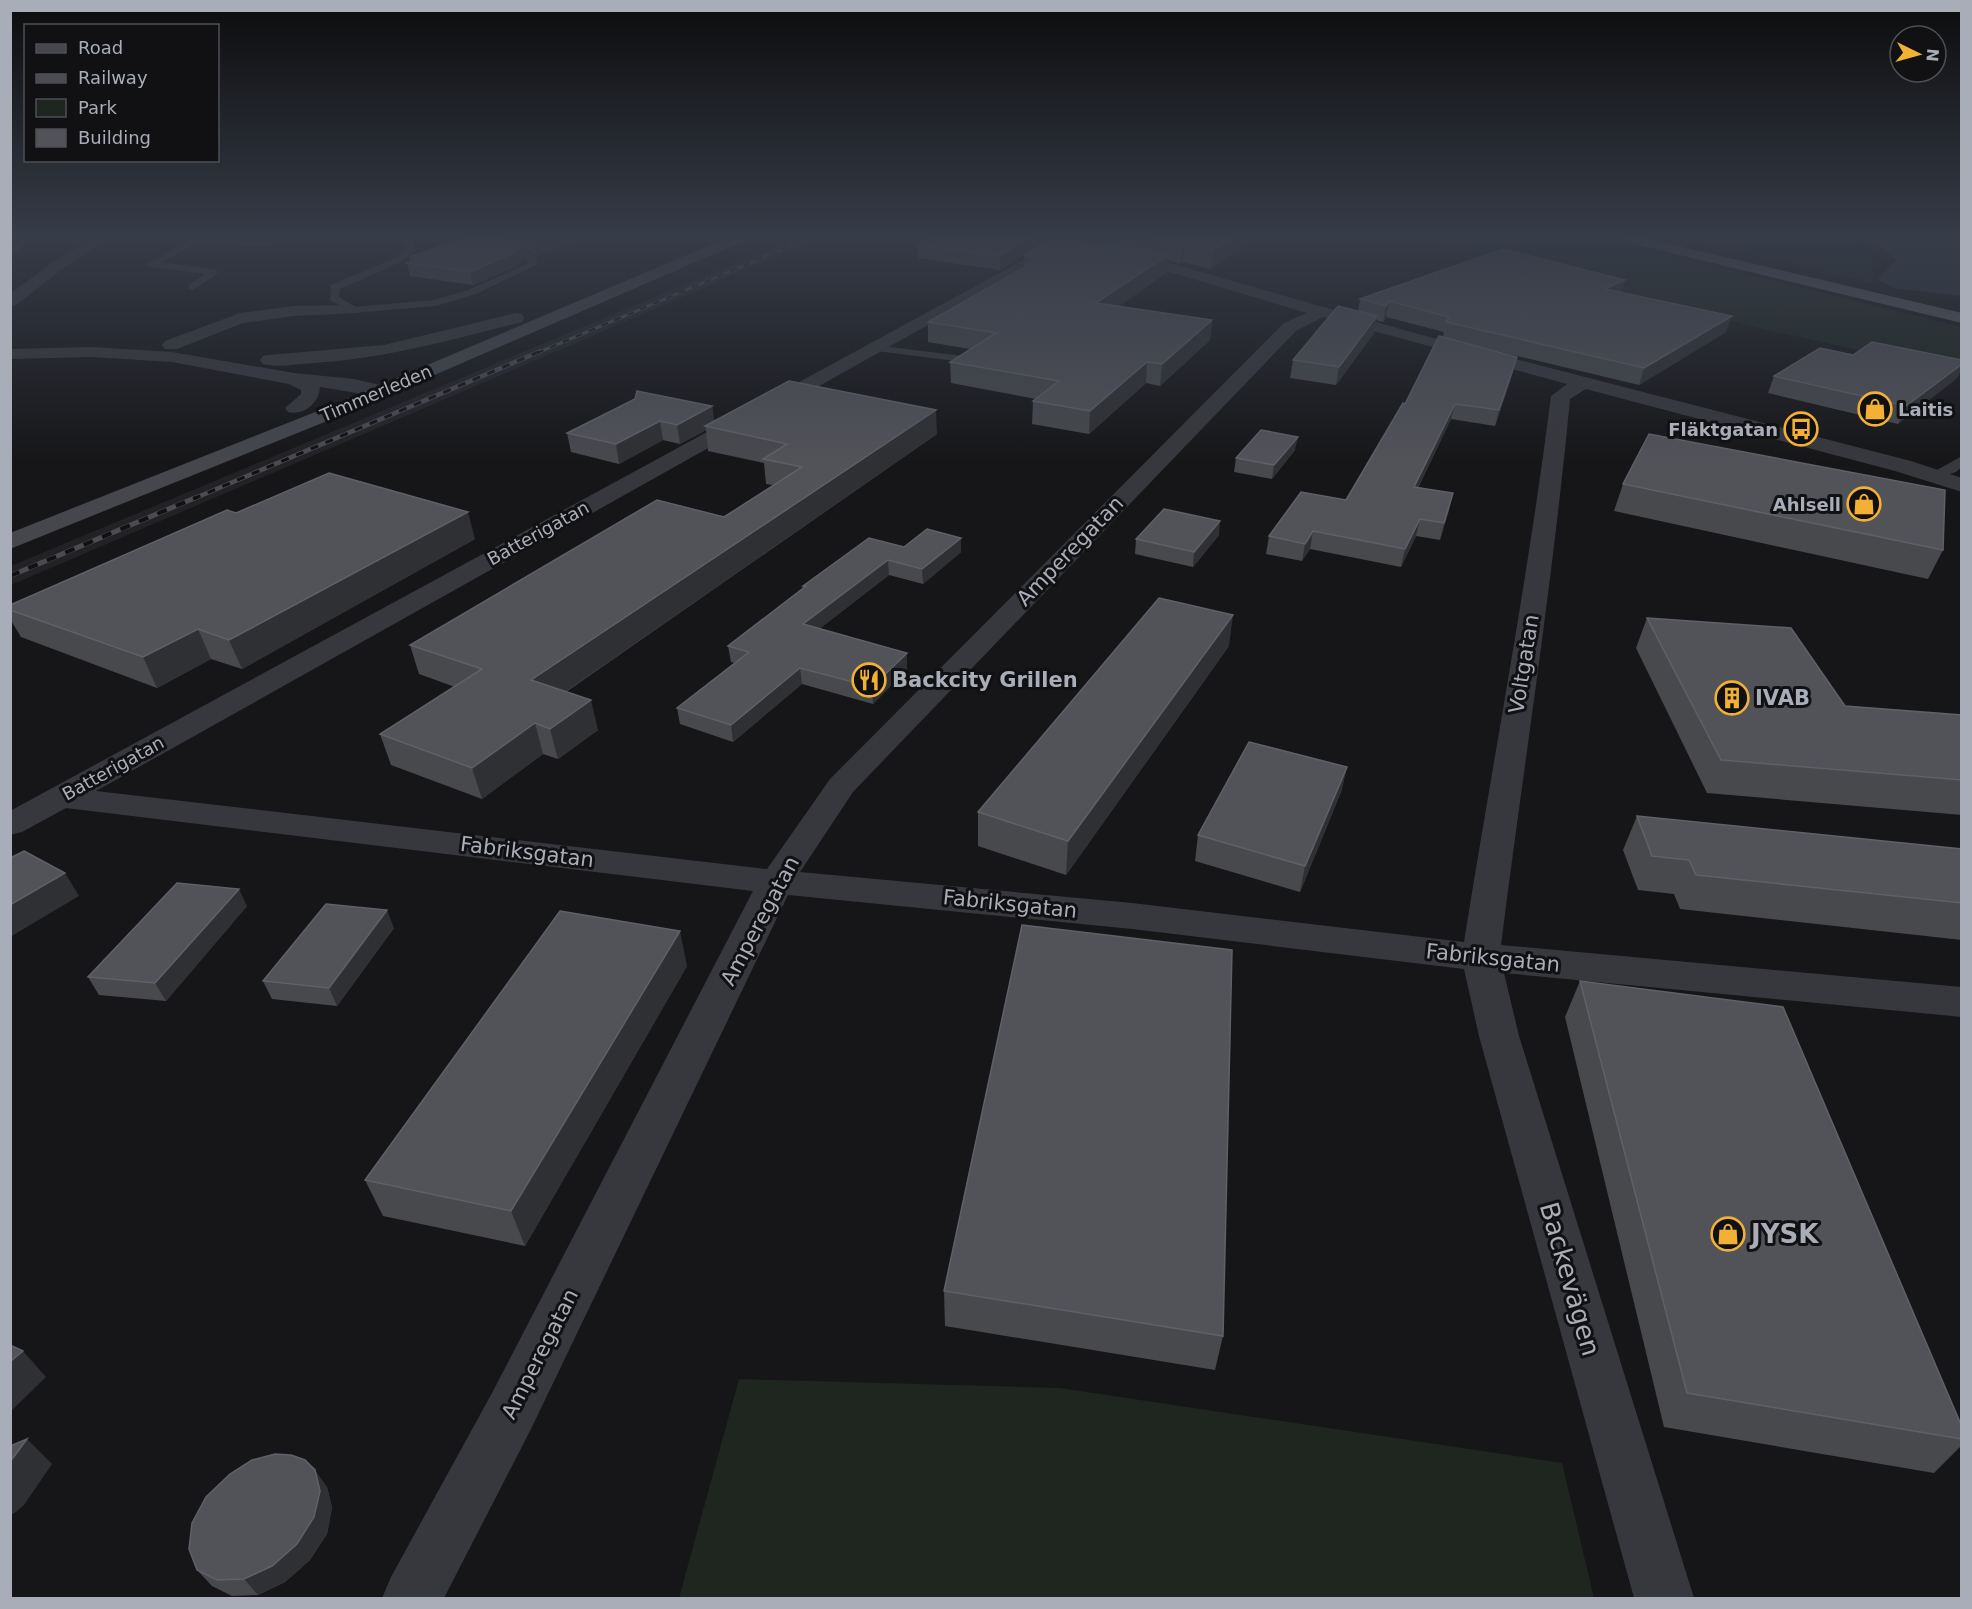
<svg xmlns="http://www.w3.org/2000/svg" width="1972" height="1609" font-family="'DejaVu Sans',sans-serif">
<rect width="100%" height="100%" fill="#161618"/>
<path fill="#222225" d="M796,238H821L11,585V566Z"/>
<g fill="#1e261f">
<path d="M1421,238H1600L1961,327V373L1750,326Z"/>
<path d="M1678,238H1828L1872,253L1873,283Z"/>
<path d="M739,1379L1060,1388L1562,1463L1594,1598H679Z"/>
</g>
<path fill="#2c353c" d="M1847,238H1961V296L1893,288L1878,279L1896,260L1882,247Z"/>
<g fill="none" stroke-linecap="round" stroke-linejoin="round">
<g fill="#37383d" fill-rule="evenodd">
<path d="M18,238H26L19,253L10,256V250Z"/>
<path d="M193,238L269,241L273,244L269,247L200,242L162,262L217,270V274L193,290L189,289V285L205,274L152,267L147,264Z"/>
<path d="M404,238H412L415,251L401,262L340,289L339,297L355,307L434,300L468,290L527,264V260C500,237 469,251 448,238C477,238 515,236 537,259L536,265L476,294L435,306L353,313L330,300L331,285L395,258L407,248Z"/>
<path d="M873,345L963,356L969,359L963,362L869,350V346Z"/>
<path d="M1962,456V467L1956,472L1935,479L1928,475Z"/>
</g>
<g fill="#37383d" fill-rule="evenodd">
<path d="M1054,238H1071L1028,269L96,791L767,869L830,779L1284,323L1307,313L1153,267L1119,262L1117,259L1119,256L1124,255L1159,260L1418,334L1911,461L1962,478V492L1895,471L1586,389L1570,399C1553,581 1524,763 1501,945L1962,987V1017L1504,973L1519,1036L1694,1598H1634L1479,1036L1464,969L1132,929L788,895L530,1431L444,1598H382L391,1577L492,1393L753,891L66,808L22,832L10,835V811L1018,263ZM1323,317L1567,384L1551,396C1528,579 1493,760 1464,942L1132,903L800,872L853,792L1296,331Z"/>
<path d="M353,305L361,310L359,313L294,316L243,323L177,349H165L162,345L165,341L240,313L294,306Z"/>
<path d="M516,313L522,314L524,318L522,322C449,340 389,358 313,363C297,364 278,368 263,364L260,360L263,356L269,355L384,345Z"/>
</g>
<g fill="#37383d" fill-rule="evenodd">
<path d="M94,238H111L66,266L16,305L10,307V294L56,260Z"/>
<path d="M92,347L172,352L294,373L354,379L389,387L392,391L389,395L382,397L320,387C319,403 304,416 288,412L285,408L301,394V390L289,384L172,362L92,357L10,359V349Z"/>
</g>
<path fill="#45474d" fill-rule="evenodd" d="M727,238H746L744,241L342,415L10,549V533L328,407Z"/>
<path fill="#5b5e65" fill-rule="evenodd" d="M1619,238H1644L1962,313V323L1626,242Z"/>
<g stroke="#4a4c52" stroke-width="3">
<path id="rail-far2" d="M537,353L809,238"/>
</g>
<g stroke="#4a4c52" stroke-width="4.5">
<path id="rail-far1" d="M193,499L541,351"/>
</g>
<g stroke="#4a4c52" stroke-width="5">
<path id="rail" d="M10,576L197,497"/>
</g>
<use href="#rail-far2" stroke="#111113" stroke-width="2" stroke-dasharray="7" stroke-linecap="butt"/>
<use href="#rail-far1" stroke="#111113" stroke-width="3" stroke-dasharray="8" stroke-linecap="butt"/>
<use href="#rail" stroke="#111113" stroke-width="4" stroke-dasharray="10" stroke-linecap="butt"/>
</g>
<g fill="#47494d">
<path d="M506,238H571V243L537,256L519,244L506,240Z"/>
<path d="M1050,238L1000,270L918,258L917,245Z"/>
<path d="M1103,238H1255L1211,269L1183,262L1180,264L1167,260L1166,273L1119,306L1212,320L1210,340L1160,386L1146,383L1089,434L1032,424L1033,401L1036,399L951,383L950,362L970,349L928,342V322L1024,268V255L1102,245Z"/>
<path d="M409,257L524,261L519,263V265L473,285L410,276L407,263L410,261Z"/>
<path d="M1625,280L1621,293L1726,332L1639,385L1472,345L1513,372L1495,426L1451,419L1418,488L1449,510L1440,540L1416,536L1401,567L1310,549L1302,561L1266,554L1269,536L1346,500L1405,404L1443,337L1444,332L1386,317L1383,322L1376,320L1374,333L1336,385L1290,378L1293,360L1358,311L1360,299Z"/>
<path d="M1853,355L1962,360V368L1957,378L1898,424L1768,393L1774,376Z"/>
<path d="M712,406L714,421L937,434L566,692L598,730L558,759L543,754L482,799L391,765L380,734L455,687L419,674L410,645L724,517L773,485L766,484L764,463L708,451L706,430L680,444L663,440L619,464L571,452L567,433Z"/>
<path d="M1295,450L1272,479L1234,472L1236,458Z"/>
<path d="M1623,484L1943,550L1928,579L1614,511Z"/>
<path d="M236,513L475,539L242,669L211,659L157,688L21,637L10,619V605Z"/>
<path d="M1219,535L1193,567L1135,554L1136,539Z"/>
<path d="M904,547L961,552L923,584L889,575L819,629L907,653V669L873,704L802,684L733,742L680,724L677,708L735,663L731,662L728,646L803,588V586Z"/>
<path d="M1647,618L1845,706L1962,715V815L1707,793L1636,648Z"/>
<path d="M1229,646L1066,875L978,846V812Z"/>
<path d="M1347,767L1341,792L1300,892L1195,861L1198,835Z"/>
<path d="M1637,816L1962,849V940L1680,909L1674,894L1638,890L1623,850Z"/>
<path d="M247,906L166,1001L99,995L88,977Z"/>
<path d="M394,928L337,1006L272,999L263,981Z"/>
<path d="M687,966L525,1246L383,1216L365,1180Z"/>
<path d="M1580,981L1962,1427V1445L1934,1473L1664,1427L1565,1017Z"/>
<path d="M944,1291L1223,1336L1215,1370L945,1326Z"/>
<path d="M327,1487L332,1508L327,1534L310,1560L285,1582L258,1595L232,1596L212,1586L197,1570Z"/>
</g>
<g fill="#2f3033">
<path d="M533,238H571V243L537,256Z"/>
<path d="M1029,238H1050L1000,270V256Z"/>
<path d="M1231,238H1255L1211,269L1213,250Z"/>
<path d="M1185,243L1183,262L1180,264L1182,245Z"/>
<path d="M521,248L524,261L519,263V265L473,285L470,272L511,252Z"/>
<path d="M1168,255L1166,273L1095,323L1096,303Z"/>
<path d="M1625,280L1620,295L1605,289Z"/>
<path d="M1389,301L1386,317L1383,322L1386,306Z"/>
<path d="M1377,316L1374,333L1336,385L1339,367Z"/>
<path d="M1732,316L1726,332L1639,385L1644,368Z"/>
<path d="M1212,320L1210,340L1160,386L1162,364Z"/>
<path d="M1517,357L1513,372L1495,426L1499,410Z"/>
<path d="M1147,362L1146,383L1089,434L1090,411Z"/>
<path d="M1962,364V368L1957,378L1898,424L1906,406Z"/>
<path d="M1455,404L1451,419L1410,504L1414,487Z"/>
<path d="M712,406L715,425L705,426L706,430L680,444L677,425Z"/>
<path d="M936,410L937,434L539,710L531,680Z"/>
<path d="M660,421L663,440L619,464L616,444Z"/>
<path d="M1298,437L1295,450L1272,479L1274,465Z"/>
<path d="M1453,493L1449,510L1440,540L1444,523Z"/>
<path d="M468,512L475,539L242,669L229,640Z"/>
<path d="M1420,519L1416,536L1401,567L1405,549Z"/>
<path d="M1220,521L1219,535L1193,567L1194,552Z"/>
<path d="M1313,531L1310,549L1302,561L1305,544Z"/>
<path d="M961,538V552L923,584L922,569Z"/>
<path d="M888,560L889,575L805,640L803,624Z"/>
<path d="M1233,615L1229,646L1066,875L1068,841Z"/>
<path d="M198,629L211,659L157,688L143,657Z"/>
<path d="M907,653V669L873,704L872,687Z"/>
<path d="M800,668L802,684L733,742L731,725Z"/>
<path d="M591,700L598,730L558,759L550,729Z"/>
<path d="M535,723L543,754L482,799L472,768Z"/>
<path d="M1347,767L1341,792L1300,892L1305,866Z"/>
<path d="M65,873L79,896L10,937V905Z"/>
<path d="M239,889L247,906L166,1001L155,983Z"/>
<path d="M387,910L394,928L337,1006L329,988Z"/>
<path d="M680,931L687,966L525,1246L511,1211Z"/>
<path d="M23,1351L46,1377L10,1412V1362Z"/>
<path d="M27,1439L52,1464L24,1505L16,1512L10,1515V1462Z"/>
<path d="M315,1470L327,1487L332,1508L327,1534L310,1560L285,1582L258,1595L244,1579Z"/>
</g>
<g fill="#525359" stroke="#5f6168" stroke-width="1.5">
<path d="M466,238H503L521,248L511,252H516L470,272L407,263L419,258L409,257Z"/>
<path d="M932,238H1029L1000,256L917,245Z"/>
<path d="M1155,238H1231L1213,250L1185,243L1182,245Z"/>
<path d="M1052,239L1154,251L1168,255L1096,303L1212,320L1162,364L1147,362L1090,411L1033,401L1059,381L950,362L996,333L928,322L1041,258L1024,255Z"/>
<path d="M1503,249L1625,280L1605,289L1732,316L1644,368L1446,322L1449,317L1389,301L1386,306L1360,299Z"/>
<path d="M1338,306L1377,316L1339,367L1293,360Z"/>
<path d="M1439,336L1517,357L1499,410L1455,404L1414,487L1453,493L1444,523L1420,519L1405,549L1313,531L1305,544L1269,536L1301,492L1346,500L1403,403L1405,404Z"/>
<path d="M1872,342L1962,360V364L1906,406L1774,376L1820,348L1853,355Z"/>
<path d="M789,381L936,410L531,680L591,700L550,729L535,723L472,768L380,734L482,669L410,645L657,500L724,517L802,467L763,459L787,444L705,426Z"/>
<path d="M637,391L712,406L677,425L660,421L616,444L567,433L635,399Z"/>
<path d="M1261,430L1298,437L1274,465L1236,458Z"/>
<path d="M1649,434L1945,490L1943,550L1623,484Z"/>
<path d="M329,473L468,512L229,640L198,629L143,657L10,610V605L227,510L236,513Z"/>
<path d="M1164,509L1220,521L1194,552L1136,539Z"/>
<path d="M927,529L961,538L922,569L888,560L803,624L907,653L872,687L800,668L731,725L677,708L749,652L728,646L806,586H803L869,538L904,547Z"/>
<path d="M1159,598L1233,615L1068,841L978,812Z"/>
<path d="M1647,618L1791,628L1845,706L1962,715V780L1721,760Z"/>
<path d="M1249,742L1347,767L1305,866L1198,835Z"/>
<path d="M1637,816L1962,849V903L1696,875L1689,860L1652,856Z"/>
<path d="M24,851L65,873L10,905V858Z"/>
<path d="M177,883L239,889L155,983L88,977Z"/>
<path d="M326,904L387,910L329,988L263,981Z"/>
<path d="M560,911L680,931L511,1211L365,1180Z"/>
<path d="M1022,925L1232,950L1223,1336L944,1291Z"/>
<path d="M1580,981L1783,1007L1962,1427V1439L1687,1393Z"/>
<path d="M10,1345L23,1351L10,1362Z"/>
<path d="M27,1439L10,1462V1446Z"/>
<path d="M275,1454L291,1455L305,1460L315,1470L320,1491L314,1517L297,1544L272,1566L244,1579L217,1580L197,1570L189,1549L192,1523L206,1497L230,1474L252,1460Z"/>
</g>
<linearGradient id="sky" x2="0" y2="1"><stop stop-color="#0c0c0d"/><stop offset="0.51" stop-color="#363c48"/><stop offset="1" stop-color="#363c48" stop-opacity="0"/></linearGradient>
<rect width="1972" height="463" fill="url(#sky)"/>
<defs>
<g id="shop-ring" transform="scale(1.725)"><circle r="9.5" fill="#111113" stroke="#f2b134" stroke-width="1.5"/><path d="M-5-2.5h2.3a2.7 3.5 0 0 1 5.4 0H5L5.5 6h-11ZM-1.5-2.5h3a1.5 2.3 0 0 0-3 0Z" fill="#f2b134"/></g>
<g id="bus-ring" transform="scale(1.725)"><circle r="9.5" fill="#111113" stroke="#f2b134" stroke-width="1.5"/><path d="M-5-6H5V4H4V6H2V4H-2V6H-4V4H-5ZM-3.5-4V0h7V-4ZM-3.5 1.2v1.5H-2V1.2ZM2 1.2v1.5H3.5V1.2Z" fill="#f2b134"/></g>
<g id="restaurant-ring" transform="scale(1.725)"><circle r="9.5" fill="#111113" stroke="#f2b134" stroke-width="1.5"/><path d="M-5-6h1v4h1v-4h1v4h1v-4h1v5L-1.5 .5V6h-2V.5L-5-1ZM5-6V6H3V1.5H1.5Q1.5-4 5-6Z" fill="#f2b134"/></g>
<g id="building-ring" transform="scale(1.725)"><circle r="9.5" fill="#111113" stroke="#f2b134" stroke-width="1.5"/><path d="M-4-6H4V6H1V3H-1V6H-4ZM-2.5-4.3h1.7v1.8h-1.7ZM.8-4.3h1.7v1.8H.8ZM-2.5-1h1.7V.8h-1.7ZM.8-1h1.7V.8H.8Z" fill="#f2b134"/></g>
</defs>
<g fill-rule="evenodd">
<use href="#shop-ring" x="1875" y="409"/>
<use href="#bus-ring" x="1801" y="429"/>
<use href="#shop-ring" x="1864" y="504"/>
<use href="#restaurant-ring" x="869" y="680"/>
<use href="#building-ring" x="1732" y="698"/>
<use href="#shop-ring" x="1728" y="1234"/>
</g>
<g text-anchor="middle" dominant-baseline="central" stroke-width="6" stroke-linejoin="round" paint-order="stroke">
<g font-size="18" fill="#a8adb8" stroke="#111113">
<text transform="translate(376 393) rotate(-23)">Timmerleden</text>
<text transform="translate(538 533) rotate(-29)">Batterigatan</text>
<text transform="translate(113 768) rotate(-29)">Batterigatan</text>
</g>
<g font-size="18" font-weight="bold" fill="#a8adb8" stroke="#111113" text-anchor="end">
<text x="1898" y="409" text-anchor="start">Laitis</text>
<text x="1778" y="429">Fläktgatan</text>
<text x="1841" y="504">Ahlsell</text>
</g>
<g font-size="21" fill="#a8adb8" stroke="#111113">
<text transform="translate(1070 551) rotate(-46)">Amperegatan</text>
<text transform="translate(1524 664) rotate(-81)">Voltgatan</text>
<text transform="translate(527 852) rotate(7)">Fabriksgatan</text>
<text transform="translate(1010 904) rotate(6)">Fabriksgatan</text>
<text transform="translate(760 921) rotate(-62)">Amperegatan</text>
<text transform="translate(1493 958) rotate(6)">Fabriksgatan</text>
<text transform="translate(540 1354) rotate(-63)">Amperegatan</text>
</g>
<g font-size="21" font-weight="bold" fill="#a8adb8" stroke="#111113" text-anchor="start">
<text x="892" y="680">Backcity Grillen</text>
<text x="1755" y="698">IVAB</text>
</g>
<g font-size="26" font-weight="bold" fill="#a8adb8" stroke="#111113" text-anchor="start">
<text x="1751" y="1234">JYSK</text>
</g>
<g font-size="26" fill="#a8adb8" stroke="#111113">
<text transform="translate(1570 1279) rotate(74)">Backevägen</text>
</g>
</g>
<rect width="1972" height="1609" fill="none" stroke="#a8adb8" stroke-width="24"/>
<rect x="24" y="24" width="195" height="138" fill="#111113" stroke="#4d4f55" stroke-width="1.5"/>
<rect x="36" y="44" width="30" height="9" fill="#45474d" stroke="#4d4f55" stroke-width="1.5"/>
<text x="78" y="54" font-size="18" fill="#a8adb8">Road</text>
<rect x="36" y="74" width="30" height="9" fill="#4a4c52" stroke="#4d4f55" stroke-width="1.5"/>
<text x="78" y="84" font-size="18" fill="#a8adb8">Railway</text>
<rect x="36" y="99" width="30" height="18" fill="#1e261f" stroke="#4d4f55" stroke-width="1.5"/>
<text x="78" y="114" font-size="18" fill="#a8adb8">Park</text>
<rect x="36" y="129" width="30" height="18" fill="#525359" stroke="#4d4f55" stroke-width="1.5"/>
<text x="78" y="144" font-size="18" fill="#a8adb8">Building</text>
<g transform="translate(1918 54) rotate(95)"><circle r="28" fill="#111113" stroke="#4d4f55" stroke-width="1.5"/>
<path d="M0-4.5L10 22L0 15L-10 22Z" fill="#f2b134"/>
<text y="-9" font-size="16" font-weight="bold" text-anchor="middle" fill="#a8adb8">N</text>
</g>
</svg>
